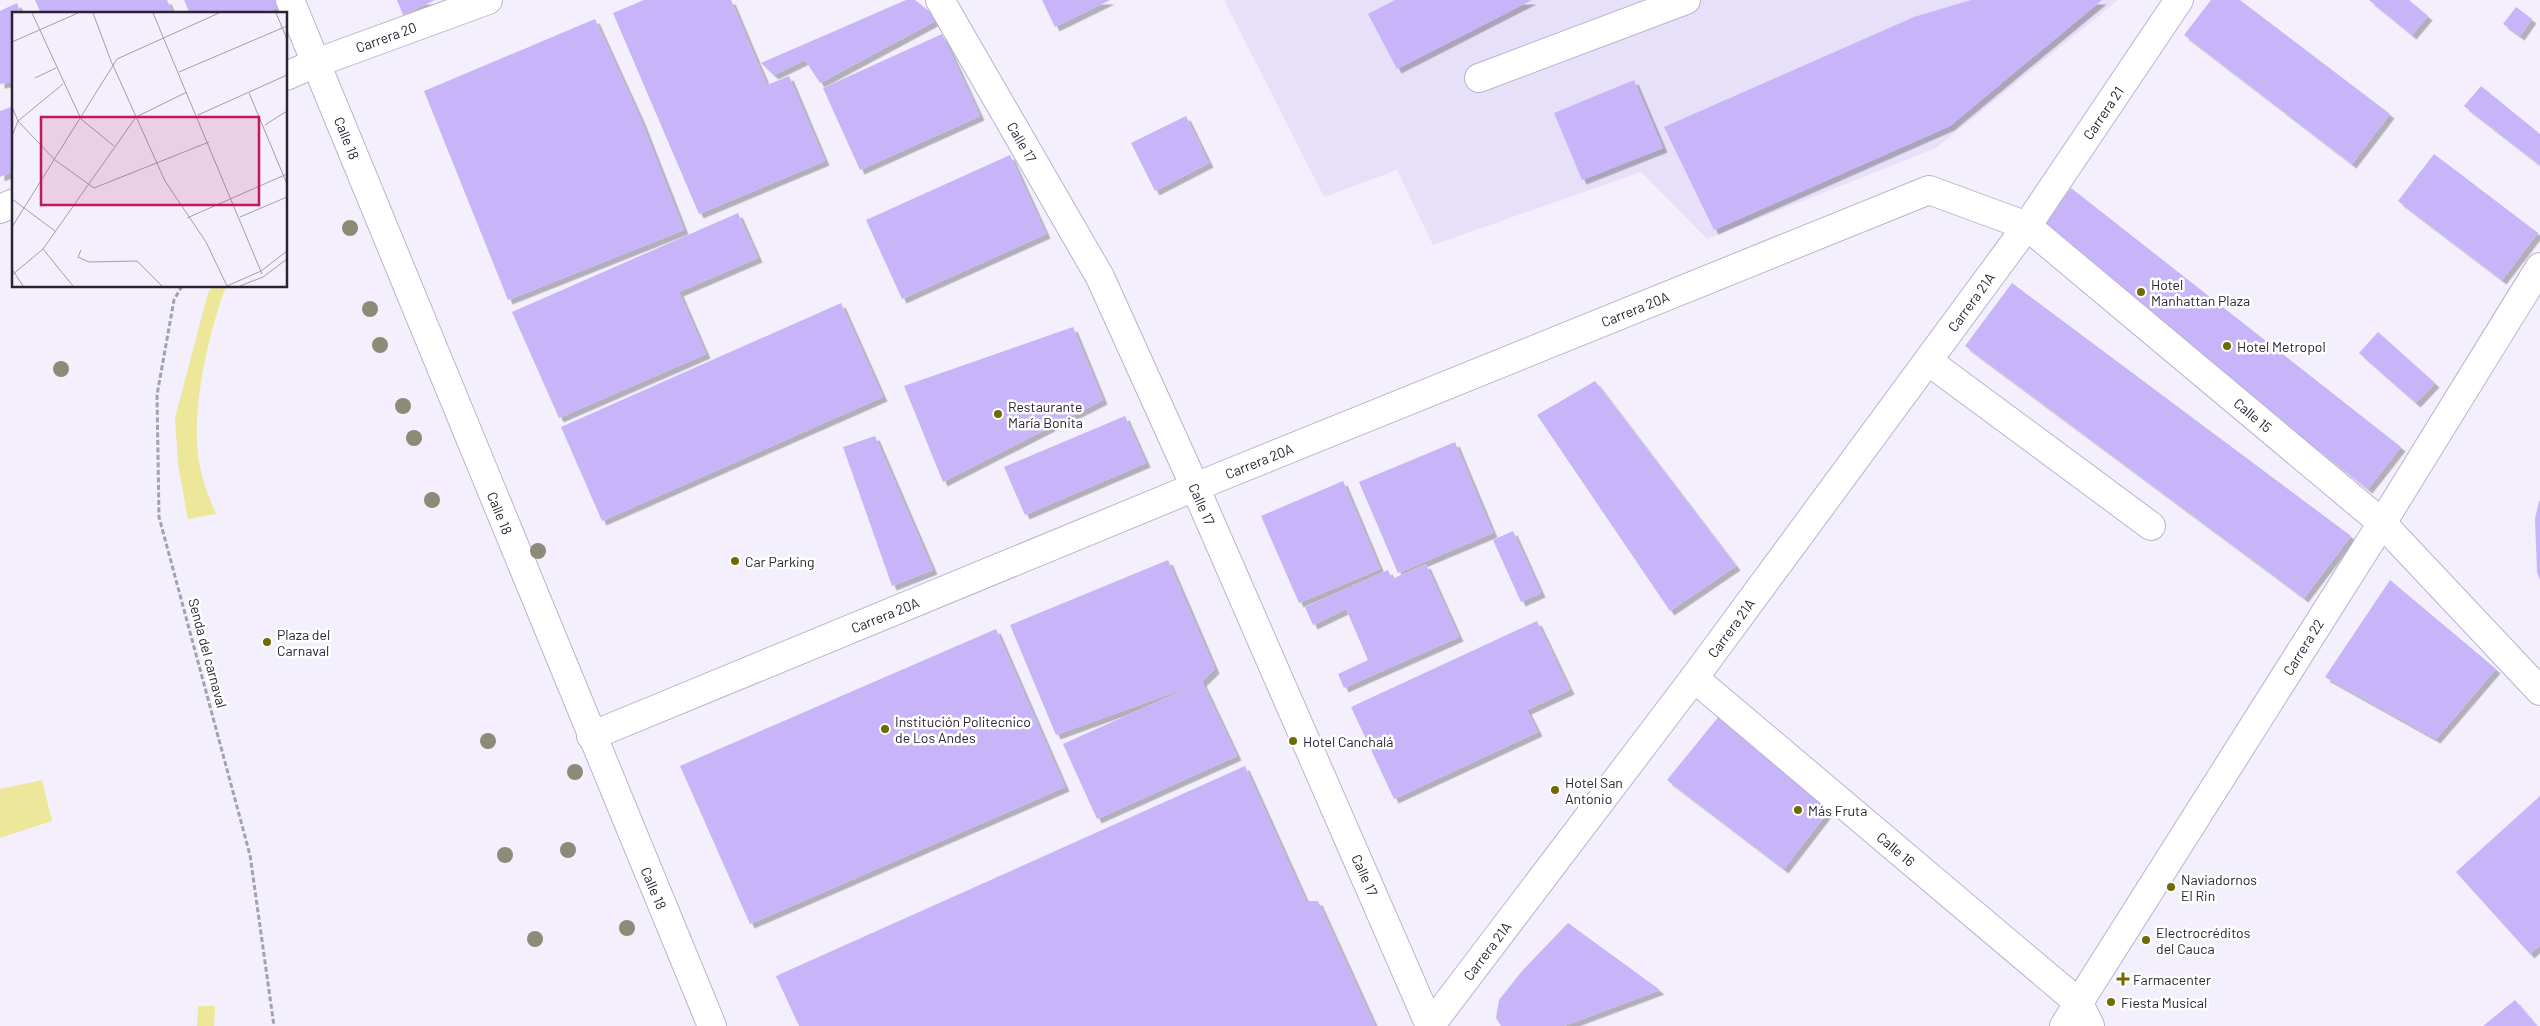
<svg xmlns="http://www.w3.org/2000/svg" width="2540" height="1026" font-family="Barlow,sans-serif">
<defs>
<filter id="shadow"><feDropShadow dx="4.5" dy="4.5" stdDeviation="0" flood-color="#0004"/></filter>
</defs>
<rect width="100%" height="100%" fill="#f3effd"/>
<path fill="#e7e0f9" d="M1224,0H2118L1936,148L1707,239L1641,172L1433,245L1397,170L1324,197Z"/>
<g fill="#ede799">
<path d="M214,286H226C208,335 189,416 200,467C203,483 210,499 216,514L188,519L178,464L175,418L208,293Z"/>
<path d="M42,780L52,821L0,838V789Z"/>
<path d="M198,1006H215L214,1026H197Z"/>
</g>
<g fill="#c8b4f9" filter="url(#shadow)">
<path d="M35,0H167L173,14H41Z"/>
<path d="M184,0H279L282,6L261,14H190Z"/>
<path d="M397,0H435L403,15Z"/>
<path d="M644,0H731L767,85L789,76L825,161L699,214L613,13Z"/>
<path d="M906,0H915L939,19L820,83L805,60L774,75L761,63Z"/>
<path d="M1042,0H1110L1055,27Z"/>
<path d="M1395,0H1532L1397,69L1368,14Z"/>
<path d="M1971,0H2102L1950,126L1714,230L1664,127L1914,17Z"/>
<path d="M2211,0H2240L2390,114L2352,164L2184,35Z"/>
<path d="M2369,0H2409L2428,16L2412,35Z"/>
<path d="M17,3L21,14H14V82L0,84V11Z"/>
<path d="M2516,7L2532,19L2520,36L2503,24Z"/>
<path d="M595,19L641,120L684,230L508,300L424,91Z"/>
<path d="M942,34L980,116L860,170L823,88Z"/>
<path d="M1634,80L1663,148L1582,180L1554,113Z"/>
<path d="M2481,86L2540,134V165L2464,106Z"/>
<path d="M14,106V171L0,177V111Z"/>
<path d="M1186,116L1209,163L1155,191L1131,143Z"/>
<path d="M2434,154L2538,233L2502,280L2398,201Z"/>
<path d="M1010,155L1046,234L902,299L866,220Z"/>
<path d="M2071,188L2401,447L2368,489L2038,230Z"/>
<path d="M738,213L758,258L679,292L706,354L559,418L512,312Z"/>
<path d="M2012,283L2351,536L2304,598L1965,346Z"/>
<path d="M841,303L883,397L602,521L561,427Z"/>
<path d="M1073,327L1103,400L943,482L904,386Z"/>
<path d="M2378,332L2435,383L2416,403L2359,353Z"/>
<path d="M1595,381L1736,566L1670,611L1537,415Z"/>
<path d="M1125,416L1146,463L1025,515L1004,467Z"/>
<path d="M875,436L933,570L892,586L843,447Z"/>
<path d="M1455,442L1493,533L1398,573L1359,482Z"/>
<path d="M1343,481L1380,569L1299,603L1261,516Z"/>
<path d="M2539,501H2540V580L2537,572L2535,519Z"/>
<path d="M1513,531L1541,593L1521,602L1493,540Z"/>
<path d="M1168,560L1215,669L1202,682L1237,756L1097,819L1063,744L1197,684L1056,735L1010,625Z"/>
<path d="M1426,564L1459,637L1344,688L1338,674L1368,660L1346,609L1313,625L1305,607L1388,570L1392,579Z"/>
<path d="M2390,580L2496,669L2436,739L2325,677Z"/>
<path d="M1537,621L1570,690L1527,710L1538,732L1394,799L1351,707Z"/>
<path d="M996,629L1065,787L750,924L680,766Z"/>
<path d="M1724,710L1834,804L1784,869L1667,780Z"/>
<path d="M1245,766L1306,901H1318L1375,1026H799L776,976Z"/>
<path d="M2540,796V945L2530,954L2456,872Z"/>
<path d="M1568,923L1660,990L1564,1026H1501L1496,1018L1499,1000L1522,971Z"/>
<path d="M2515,1000L2537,1026H2483Z"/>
</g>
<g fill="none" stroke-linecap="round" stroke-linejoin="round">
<g stroke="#bbb2d3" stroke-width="30">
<g id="minor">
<path d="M290,0L712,1026"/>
<path d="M940,0L1100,277L1195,487L1430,1026"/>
<path d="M286,76L316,63L488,0"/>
<path d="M1479,78L1686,0"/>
<path d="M0,209L14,203"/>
<path d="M1928,361L2151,526"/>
<path d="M1694,678L2079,1003L2090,1026"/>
<path d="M591,736L1195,487L1929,190L2027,226L2382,523L2540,691"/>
<path d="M1430,1026L1694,678L2027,226L2179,0"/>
<path d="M2064,1026L2382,523L2540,267"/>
</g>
</g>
<path stroke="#a4a1ae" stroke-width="3" stroke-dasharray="5 2.5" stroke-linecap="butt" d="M182,286L174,300L157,395L159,517L250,855L274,1026"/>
<use href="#minor" stroke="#fff" stroke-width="28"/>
</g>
<g fill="#8e8a78">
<circle cx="350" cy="228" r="8"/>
<circle cx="370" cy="309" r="8"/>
<circle cx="380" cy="345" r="8"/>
<circle cx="61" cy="369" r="8"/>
<circle cx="403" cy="406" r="8"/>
<circle cx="414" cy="438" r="8"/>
<circle cx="432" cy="500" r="8"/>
<circle cx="538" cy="551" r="8"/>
<circle cx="488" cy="741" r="8"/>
<circle cx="575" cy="772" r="8"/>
<circle cx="568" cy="850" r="8"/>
<circle cx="505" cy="855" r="8"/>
<circle cx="627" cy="928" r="8"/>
<circle cx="535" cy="939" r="8"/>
</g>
<g fill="#716901" stroke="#fff" stroke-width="2">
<circle cx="2141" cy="292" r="5"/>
<circle cx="2227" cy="346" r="5"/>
<circle cx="998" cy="414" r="5"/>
<circle cx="735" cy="561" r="5"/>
<circle cx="267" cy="642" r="5"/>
<circle cx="885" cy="729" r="5"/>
<circle cx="1293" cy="741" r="5"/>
<circle cx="1555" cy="790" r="5"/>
<circle cx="1798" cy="810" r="5"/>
<circle cx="2171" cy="887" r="5"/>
<circle cx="2146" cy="940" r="5"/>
<path d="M2120.5 971.5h5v5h5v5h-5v5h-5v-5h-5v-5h5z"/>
<circle cx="2111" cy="1002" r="5"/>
</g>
<g text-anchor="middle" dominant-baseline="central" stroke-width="5" stroke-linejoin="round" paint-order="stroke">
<g font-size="14" fill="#282531" stroke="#fff">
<text transform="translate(386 37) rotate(-20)">Carrera 20</text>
<text transform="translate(2103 113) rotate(-56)">Carrera 21</text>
<text transform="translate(347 138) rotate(68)">Calle 18</text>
<text transform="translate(1022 142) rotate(60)">Calle 17</text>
<text transform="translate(1971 302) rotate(-54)">Carrera 21A</text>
<text transform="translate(1635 309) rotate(-22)">Carrera 20A</text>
<text transform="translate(2253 415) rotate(40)">Calle 15</text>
<text transform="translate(1259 461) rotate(-22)">Carrera 20A</text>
<text transform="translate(1202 504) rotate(66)">Calle 17</text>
<text transform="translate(500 513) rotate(68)">Calle 18</text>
<text transform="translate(885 615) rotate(-22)">Carrera 20A</text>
<text transform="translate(1731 628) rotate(-54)">Carrera 21A</text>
<text transform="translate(2303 647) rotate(-58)">Carrera 22</text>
<text transform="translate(208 653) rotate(75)">Senda del carnaval</text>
<text transform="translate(1896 849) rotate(40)">Calle 16</text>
<text transform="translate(1365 875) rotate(66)">Calle 17</text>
<text transform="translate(654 888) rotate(67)">Calle 18</text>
<text transform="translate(1487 951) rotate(-53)">Carrera 21A</text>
</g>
<g font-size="14" fill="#282531" stroke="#fff" text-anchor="start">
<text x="2151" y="284">Hotel<tspan x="2151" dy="16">Manhattan Plaza</tspan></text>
<text x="2237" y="346">Hotel Metropol</text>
<text x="1008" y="406">Restaurante<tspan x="1008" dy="16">María Bonita</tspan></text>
<text x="745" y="561">Car Parking</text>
<text x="277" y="634">Plaza del<tspan x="277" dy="16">Carnaval</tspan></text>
<text x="895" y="721">Institución Politecnico<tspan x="895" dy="16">de Los Andes</tspan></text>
<text x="1303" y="741">Hotel Canchalá</text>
<text x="1565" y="782">Hotel San<tspan x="1565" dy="16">Antonio</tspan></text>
<text x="1808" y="810">Más Fruta</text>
<text x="2181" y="879">Naviadornos<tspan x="2181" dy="16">El Rin</tspan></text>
<text x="2156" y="932">Electrocréditos<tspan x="2156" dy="16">del Cauca</tspan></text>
<text x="2133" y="979">Farmacenter</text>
<text x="2121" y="1002">Fiesta Musical</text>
</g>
</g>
<g transform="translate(12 12)">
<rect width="275" height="275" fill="#f3effd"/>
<path fill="none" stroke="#a29eab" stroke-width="1" d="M20,1L69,107L102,134M81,1L99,49L153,169L194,230L215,274M141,1L250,262M264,1L275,27M0,30L66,1M167,60L275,14M23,66L44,56M237,81L275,172M0,95L6,109L43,148L82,176L197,130M186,103L275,63M253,113L275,99M0,124L6,109L51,72M0,187L43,219M228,205L275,185M175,206L275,162M0,215L105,47L207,1M31,237L61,274M69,238L66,245L77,250L125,249L150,274M0,257L11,274M0,263L31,237L124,105L175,80M215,274L249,259L275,239M228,274L251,265L275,247"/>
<path fill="#c2185b" fill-opacity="0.15" stroke="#c2185b" stroke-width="2.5" d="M29,105H247V193H29Z"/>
<rect width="275" height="275" fill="none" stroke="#282531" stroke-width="2.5"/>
</g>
</svg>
